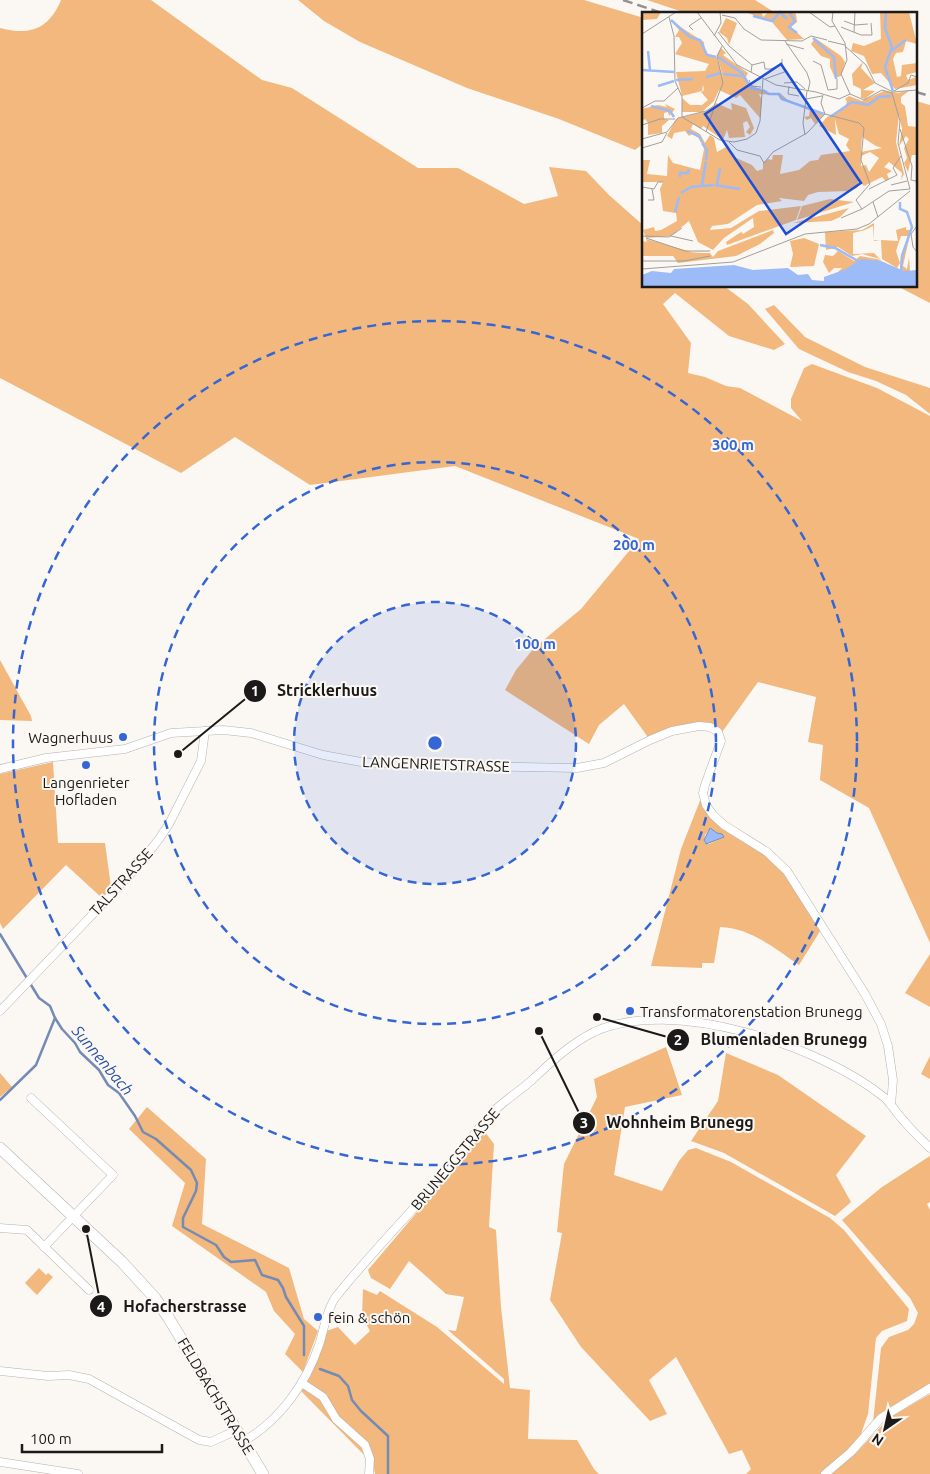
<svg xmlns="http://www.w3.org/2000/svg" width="930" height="1474" font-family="Ubuntu,sans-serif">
<rect width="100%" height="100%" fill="#fbf8f4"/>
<g fill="#f2b87d" fill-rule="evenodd">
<path d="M61,0H151L262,80L292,88L418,168H458L524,204L558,196L549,167L586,171L609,195L644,226V286H724L748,304L785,344L774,350L729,336L675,293L663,304L691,343L688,373L705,377L726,386L740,388L802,421L791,408V399L804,368L812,364L877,388L930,416V943L869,808L820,780L823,745L808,742L816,697L758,682L720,735L706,726L650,740L624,704L599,725L589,744L505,690L516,670L534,648L581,609L639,539L455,466L310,485L235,437L181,473L0,378V28C30,36 49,29 61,0Z"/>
<path d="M298,0H584L644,18V143L635,150L559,119L467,88L360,42L324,21Z"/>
<path d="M647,0H755L777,14H689Z"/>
<path d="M916,101L930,105V303L897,286H916Z"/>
<path d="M774,305L805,337L865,367L930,388V414L906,395L876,381L848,372L799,349L765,309Z"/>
<path d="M0,660L31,716L32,721L0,720Z"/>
<path d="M53,762L58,843H105L111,887L102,898L66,865L3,929L0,923V774Z"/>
<path d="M703,793L709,810L773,857L822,928L799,965C775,948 750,928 720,927L714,963H702V968L651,966L681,849ZM710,828L724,837L709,844L705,843L704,842L705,835Z"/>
<path d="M930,954V1007L905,993Z"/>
<path d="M666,1047L682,1095L625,1107L614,1175L662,1191L679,1161L688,1150L696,1148L731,1162L830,1218L844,1230L909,1309L907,1321L882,1331L876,1338L868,1414L860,1437L823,1474H746L751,1469L742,1450L729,1454L676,1357L649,1380L667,1414L650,1421L581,1347L550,1300L562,1233L557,1232L564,1164L597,1097L594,1079Z"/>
<path d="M726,1053L778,1075L866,1136L836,1175L851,1202L835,1216L724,1153L691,1141L718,1101Z"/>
<path d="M930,1056V1079L921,1074Z"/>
<path d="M0,1073L12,1087L0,1097Z"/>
<path d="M147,1107L206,1159L202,1224L289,1268L304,1319L318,1331L303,1372L285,1354L295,1334L274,1311L266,1292L172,1226L185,1183L129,1129Z"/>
<path d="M485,1132L494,1144L489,1227L496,1230L501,1307L510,1388L530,1390L528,1439L577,1440L594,1469L599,1474H375L373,1464L298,1388L323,1332L338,1327L355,1345L370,1331L362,1316L363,1289L377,1295L380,1291L437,1327L504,1384V1379L448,1330L456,1331L464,1297L446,1294L409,1261L390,1289L371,1278L368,1270Z"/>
<path d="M930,1156V1202L927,1204L930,1210V1384L873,1422L881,1348L889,1337L908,1330L914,1324L918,1313L910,1298L842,1220L882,1187Z"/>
<path d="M39,1268L46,1275L48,1273L53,1277L37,1295L25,1283Z"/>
<path d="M930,1394V1474H831L856,1453L890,1417Z"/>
</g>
<path fill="#9cbbf7" stroke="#758bb4" d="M710,828L717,833L722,834L724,837L706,844L704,840Z"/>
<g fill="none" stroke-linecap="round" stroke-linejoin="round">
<g stroke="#758bb4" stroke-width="2.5">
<path d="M0,934L39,998L50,1006L55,1018L62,1029L75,1043L80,1052L99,1070L108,1085L119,1093L135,1116L143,1132L156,1139L191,1170L197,1183L196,1191L183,1218V1227L216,1245L224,1257L231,1262L255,1260L262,1275L278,1280L283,1288L286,1297L304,1326V1355"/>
<path d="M0,1100L36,1065L55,1018"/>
<path d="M320,1369L339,1376L348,1386L352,1400L361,1411L388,1436V1474"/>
</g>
<g stroke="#b6b2af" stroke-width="9">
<g id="street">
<path d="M0,769L46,758L125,749L171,733L223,730L251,733L323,755L361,762L414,765L577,768L604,763L650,740L672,731L699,726L710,727L718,732L721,741L705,785L703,793L706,805L713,815L724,825L767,852L787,871L865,994L881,1024L888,1046L893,1080L891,1105"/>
<path d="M0,1011L93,914L138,866L159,839L169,824L201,761L205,731"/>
<path d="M31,1098L113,1175L44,1247"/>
<path d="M0,1228L27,1230L89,1290"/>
<path d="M0,1371L48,1376L69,1375L89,1379L199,1440L211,1442L237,1430"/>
<path d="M302,1383L323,1397L336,1419L365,1445L370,1459L369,1474"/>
<path d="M244,1441C279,1421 306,1384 319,1345C324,1330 326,1311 335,1298C365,1260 400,1224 432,1188C453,1163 471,1135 494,1111C505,1100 520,1091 532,1080C551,1062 570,1044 594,1032C672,996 821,1046 885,1098C892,1105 897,1114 904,1121C912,1131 921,1139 930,1148"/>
<path d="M0,1462L78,1474"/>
<path d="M825,1474L851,1452L881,1418L930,1388"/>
</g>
</g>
<g stroke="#b6b2af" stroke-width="12">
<path id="secondary" d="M0,1148L122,1262L155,1298L168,1317L263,1474"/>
</g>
<use href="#street" stroke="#fff" stroke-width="8"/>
<use href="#secondary" stroke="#fff" stroke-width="11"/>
<g stroke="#94928f" stroke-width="2.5" stroke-dasharray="10 5" stroke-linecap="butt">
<path d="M623,0L665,14"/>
<path d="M916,92L930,96"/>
</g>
</g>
<circle cx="435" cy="743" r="141" fill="#3466d5" fill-opacity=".12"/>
<g fill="none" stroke="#3466d5" stroke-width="2.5" stroke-dasharray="9 6">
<circle cx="435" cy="743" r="141"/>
<circle cx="435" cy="743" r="281"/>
<circle cx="435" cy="743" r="422"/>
</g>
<g fill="#3466d5" stroke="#fbf8f4" stroke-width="2">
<circle cx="123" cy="737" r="5"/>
<circle cx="86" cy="765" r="5"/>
<circle cx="630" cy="1011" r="5"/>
<circle cx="318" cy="1317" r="5"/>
</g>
<g text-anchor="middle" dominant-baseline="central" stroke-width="4" stroke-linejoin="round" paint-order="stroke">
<g font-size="15" fill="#1b1a19" stroke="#fbf8f4" text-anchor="start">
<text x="113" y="737" text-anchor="end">Wagnerhuus</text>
<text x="86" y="782" text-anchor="middle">Langenrieter<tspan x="86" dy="17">Hofladen</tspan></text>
<text x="640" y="1011">Transformatorenstation Brunegg</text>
<text x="328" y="1317">fein &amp; schön</text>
</g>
<g font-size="15" fill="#1b1a19" stroke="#fbf8f4">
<text transform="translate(436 764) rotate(2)">LANGENRIETSTRASSE</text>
<text transform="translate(121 882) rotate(-48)">TALSTRASSE</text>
<text transform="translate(455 1159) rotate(-50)">BRUNEGGSTRASSE</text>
<text transform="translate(216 1396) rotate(59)">FELDBACHSTRASSE</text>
</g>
<g font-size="16" font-style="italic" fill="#2a50a6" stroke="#fbf8f4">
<text transform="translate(103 1060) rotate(50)">Sunnenbach</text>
</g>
</g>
<g transform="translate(642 12)">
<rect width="275" height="275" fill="#fbf8f4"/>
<path d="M0,0L13,1L19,0L15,7L0,8ZM103,0L120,1L121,5L126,0H144L146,3L145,0H150L154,2L155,10L149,15L162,27L145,28L130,10ZM238,0H267L275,32L264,29L261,40L254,41L251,47L255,65L259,64L260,53L275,51V60L264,63L266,68L274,65L275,73L253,77L239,61L230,62L222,44L209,39L211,31L222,34L239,27ZM84,6L95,11L87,33L85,26L77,20ZM29,9L62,30L63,41L74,44L82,69L75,43L79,36L84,41L81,43L106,61L103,67L109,73L127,81H138L147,89L139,88L136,83L117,82L120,88L118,106L98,83L94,86L77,78L72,89L60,100H40V86L48,93H60L66,88L59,80L62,78L61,73L60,79L40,84L34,60L63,59L67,52L33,42L40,31L37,25H33L37,18ZM173,26L199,44L203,50L199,64L193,66L195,70L188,55V47L179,44L169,32ZM221,50L219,56L233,71L221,78L233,79L223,87L219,86V77L211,73L210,62ZM268,78L259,85V91L263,94L266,114L275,115V143H270L266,160L262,151L265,146L262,136L267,127L264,124L257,134L260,117L257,103L254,130L262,162L259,168L260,161L247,150L242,155L250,159L245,162L247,167L244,169L240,165L222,174L217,169L215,176L208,179L176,180L166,183L162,189L137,186L140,189L115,193L86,212L70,214L68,218L89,216L117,199L159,194L154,208L85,233L84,230L99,220L101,222L112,215L111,206L82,226L71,238L56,230L47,209L29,224L4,226L1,218L12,215L13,219L19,218L35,209L34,201L21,199L18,177L21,170H0V148H8L5,162L25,164L26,143L31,151L58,158L62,137L58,127L50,122L47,124L43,119L32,121L30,127L25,124L34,107L66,99L74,91L90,98L89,91L104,96L112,116L108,123L104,120L108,115L105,109L101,111L103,125L87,126L85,118L81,128L61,114L59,117L51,112L49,117L58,122L63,131L68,123L72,126L75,140L86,134L92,145L110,153L115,159L121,157V151L126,147L130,148L131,143H141L138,162L157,158L168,149L176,148L179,143L208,139L204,133L207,127L197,122L193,107L194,123L177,114L185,105L203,96L205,89L203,87L207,84L220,89L242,79L256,81ZM220,125L234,134L240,136L219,140ZM228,140L237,146L227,160L224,153L219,154V144ZM23,92L33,97L27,104L26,100L22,101V107L27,108L20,114V121L6,123V111L3,107L0,109V97L16,93L25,95ZM168,96L182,103L173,112L169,106L165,108L162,105L167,104ZM188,187L212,190L155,208L160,194ZM207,196L198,205L189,209L151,211ZM232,211V228L238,229H232L231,214L223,218L211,221V242L232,241L238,247L220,242L210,244L196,235L184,238L183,220L220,218ZM264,215V218H269L261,254L265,257L267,245L268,259H262L258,258L259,243L266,224H259L254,239L258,251L255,256L240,247L239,228L256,229L254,218ZM131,218L132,221L118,232L94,244L36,251L31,244H0V229L5,230L4,227L50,240L68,239L48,241L6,229L48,241H68L71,245L76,239ZM162,226L177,232L172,254L148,255L151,242L148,229ZM196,239L212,249L218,244L240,248L204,259L196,260L200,256H192L187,261L181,250L183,243L191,244Z" fill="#f2b87d" fill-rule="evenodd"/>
<path d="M219,247L239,249L262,259L275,258V275H0V263L10,259L29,261L32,257L92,253L111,258L146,256L156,263L166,262L170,268L182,269V265L204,257Z" fill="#9cbbf7"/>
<path fill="none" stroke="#9cbbf7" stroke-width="2.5" d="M147,0L153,9L147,15L155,21M244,0L243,16L250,35L243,55L251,79M111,4L130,9L138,0L145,7M29,8L48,25L58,28L65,43L74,45M171,26L192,45L194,67M6,39L8,58M249,39L264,28M76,45L100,61L109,76L119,78M0,58L32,60M81,62L100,64M64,65L79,61M34,68L51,67M16,74L32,69M121,78L127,82H137L140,87L182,102M9,94L28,99L32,105M188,105L210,90L226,93L237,85L249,84M45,119L57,124L60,130M60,131L65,138L64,148M38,165V161H46L47,157M60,173L64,149M73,173L98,177M75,173L78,156M39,181L49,175L72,173M258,190V197L265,200L270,215L260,244L259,260M33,200L37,185M178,233L193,236L216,249"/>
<path fill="none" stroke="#a19f9c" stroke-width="1" d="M55,0L95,53L134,73L174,80L197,87L208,82L222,88L240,78L250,81L258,109L256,131L268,177M167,0L188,15L193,14M191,0L190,9L203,31L205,48L199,62L208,82M80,3L93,6L102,17L119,28L160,29L169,24L185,28M27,5L32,24L33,69L40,85V105M202,9L213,13L226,12M199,15L219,23H230L229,11M51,18L47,14L59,6M76,20L87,34L110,53L109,60M212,20L213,0M0,22L34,0M72,24L79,11L78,0M143,29L165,61L168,70L166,79M186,29L203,33M144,32L162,37M203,34L224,53L233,71L251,80M171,49L179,53L186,78M110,53L122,50L123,57H129L140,52V47M123,67L145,59M107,68L110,74L119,75M142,71L155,70L163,77M147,74L146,82L157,84M186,78L195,77V67M252,79L266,71L269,63L275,65M251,80L275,78M181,83L179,91L183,102L217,111L222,116L219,148L228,172L214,188L220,197M164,87L180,84M0,96L13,89H22L36,76M40,105L78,128L92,130L105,127L114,121L118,109L121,67M0,113L18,107H33M258,117L270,154L269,168L274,169L275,174M64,120L72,96M163,123L161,111L165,79M0,127L25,120L36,106L64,99L72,94L81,71L75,44L80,34M87,130L95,138L118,144L122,151L131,140L165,121L183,102M0,136L20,130L25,121M249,173L265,169M0,175L12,177L16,170H21M227,177L255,163L251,156L259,144M6,188H12L10,177M231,190L236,205M199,206L220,197L247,179L268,177M275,214L269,222L271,235L275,240M0,224L27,225L40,216M29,224L51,229M4,226L43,239H68M0,249H42L68,244M0,257L91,250L163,222L215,217L227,212L268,179"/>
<path fill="#1d4ed8" fill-opacity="0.15" stroke="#1d4ed8" stroke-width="2.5" d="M139,52L219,171L144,222L63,102Z"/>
<rect width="275" height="275" fill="none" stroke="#1b1a19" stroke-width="2.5"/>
</g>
<circle cx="435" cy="743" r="8" fill="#3466d5" stroke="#fbf8f4" stroke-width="2.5"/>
<g font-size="15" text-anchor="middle" font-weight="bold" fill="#3466d5" stroke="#fbf8f4" stroke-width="4" stroke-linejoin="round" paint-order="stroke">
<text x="733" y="450">300 m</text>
<text x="634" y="550">200 m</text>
<text x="535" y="649">100 m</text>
</g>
<path fill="none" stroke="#1b1a19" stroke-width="2" d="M178 754L255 691M597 1017L678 1040M539 1031L584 1123M86 1229L101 1306"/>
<g fill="#1b1a19" stroke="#fbf8f4" stroke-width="2">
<circle cx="178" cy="754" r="5"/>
<circle cx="597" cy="1017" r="5"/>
<circle cx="539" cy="1031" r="5"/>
<circle cx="86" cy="1229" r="5"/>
<circle cx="255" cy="691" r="12"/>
<circle cx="678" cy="1040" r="12"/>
<circle cx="584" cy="1123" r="12"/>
<circle cx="101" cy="1306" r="12"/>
</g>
<g font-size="15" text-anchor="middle" font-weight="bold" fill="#fff">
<text x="255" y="696">1</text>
<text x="678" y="1045">2</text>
<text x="584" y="1128">3</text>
<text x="101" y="1312">4</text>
</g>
<g font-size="16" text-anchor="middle" font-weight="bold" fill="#1b1a19" stroke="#fbf8f4" stroke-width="4" stroke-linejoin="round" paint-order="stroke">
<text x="327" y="696">Stricklerhuus</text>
<text x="784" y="1045">Blumenladen Brunegg</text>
<text x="680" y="1128">Wohnheim Brunegg</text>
<text x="185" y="1312">Hofacherstrasse</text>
</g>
<g transform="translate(885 1429) rotate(214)" stroke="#fbf8f4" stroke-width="4" paint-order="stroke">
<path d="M0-4L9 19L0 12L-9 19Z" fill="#1b1a19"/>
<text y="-8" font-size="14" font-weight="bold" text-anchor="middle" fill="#1b1a19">N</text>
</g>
<path d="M22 1444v8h140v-8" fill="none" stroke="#1b1a19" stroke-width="2.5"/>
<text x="30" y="1444" font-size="15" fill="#1b1a19" stroke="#fbf8f4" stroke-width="4" paint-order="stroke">100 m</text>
</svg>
